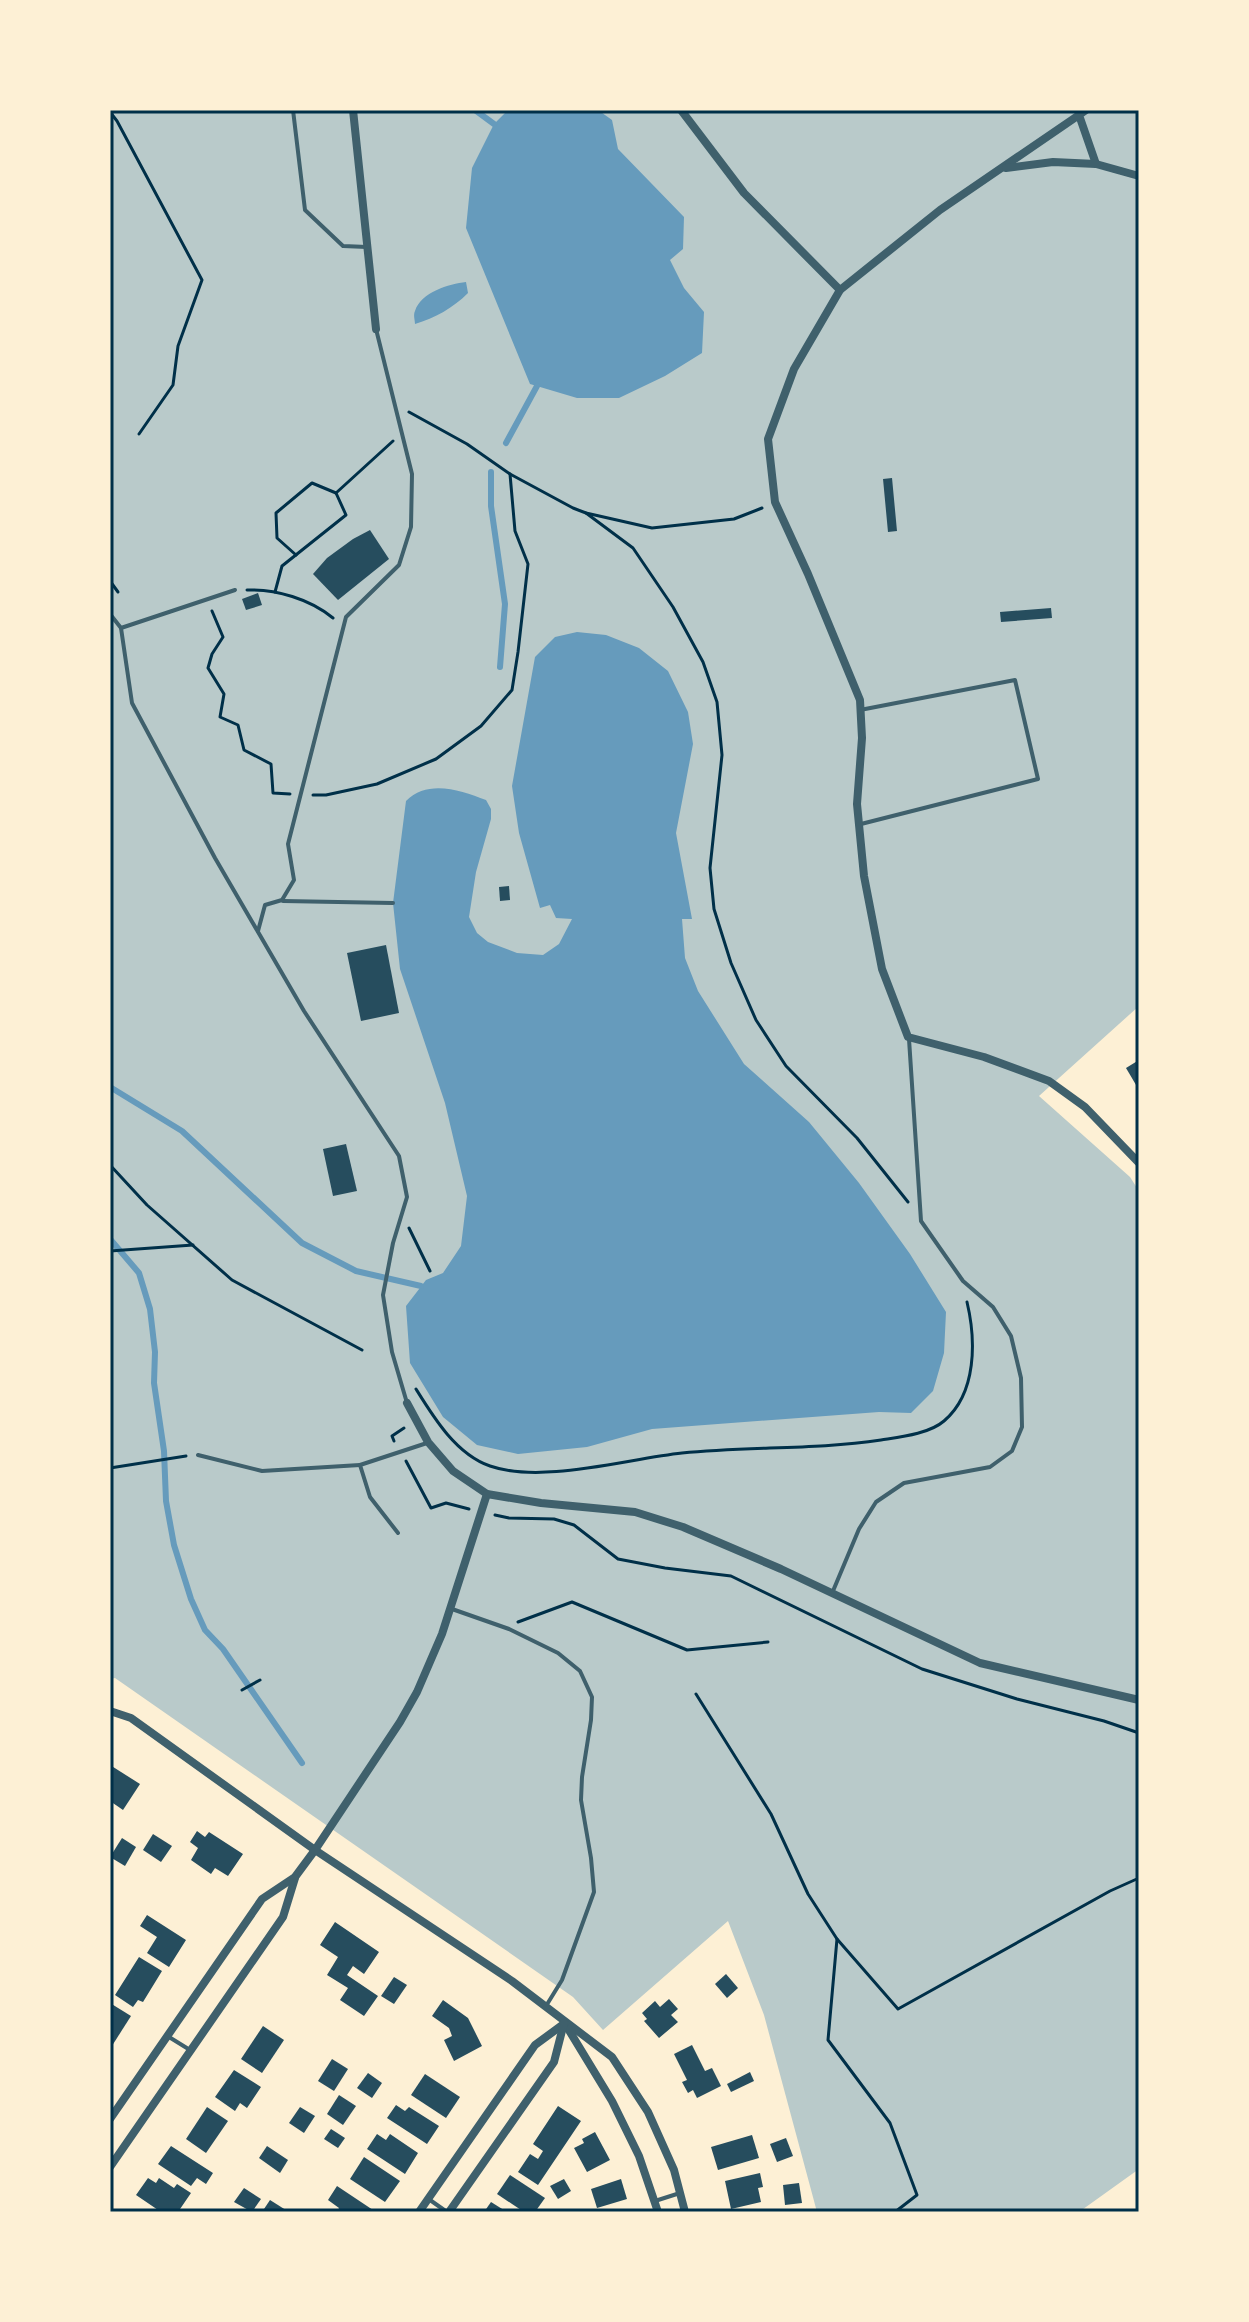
<svg xmlns="http://www.w3.org/2000/svg" width="1249" height="2322" font-family="Helvetica,sans-serif">
<rect width="100%" height="100%" fill="#fdf0d5"/>
<path fill="#b9caca" d="M110,110H1139V1006L1039,1096L1130,1177L1139,1191V2169L1079,2212H817L764,2015L728,1921L603,2030L573,1997L115,1678L110,1679Z"/>
<g fill="#669bbc">
<path d="M508,110H598L612,120L618,149L684,217L683,249L670,260L684,288L704,312L702,353L665,376L619,398H577L530,384L466,228L472,168L494,124Z"/>
<path d="M466,282L468,293C453,308 435,318 415,324C415,320 413,315 415,311C421,292 449,284 466,282Z"/>
<path d="M577,632L606,635L639,648L668,671L688,712L693,744L676,833L692,919H682L685,958L698,991L744,1064L809,1122L859,1183L910,1254L946,1312L944,1353L933,1391L911,1413L879,1412L652,1429L587,1447L518,1454L477,1445L443,1417L410,1363L406,1306L426,1280L443,1273L461,1246L467,1196L445,1103L400,969L393,903L406,801C428,779 460,790 486,800L491,809V819L476,872L469,917L477,933L488,942L517,953L543,955L559,944L572,919L556,918L550,905L540,908L519,833L512,786L535,657L555,637Z"/>
</g>
<g fill="none" stroke-linecap="round" stroke-linejoin="round">
<g stroke="#669bbc" stroke-width="6">
<path d="M475,110L494,124"/>
<path d="M506,443L537,386"/>
<path d="M491,472V506L505,604L500,667"/>
<path d="M110,1087L182,1131L302,1243L356,1271L421,1286"/>
<path d="M110,1239L139,1273L150,1309L155,1352L154,1383L164,1451L166,1501L174,1545L191,1599L205,1630L223,1649L302,1763"/>
</g>
</g>
<g fill="#264d5e">
<path d="M892,478L897,531L888,532L883,479Z"/>
<path d="M370,530L389,559L338,600L313,574L327,558L353,539Z"/>
<path d="M258,593L262,605L246,610L242,599Z"/>
<path d="M1051,608L1052,618L1001,622L1000,612Z"/>
<path d="M509,886L510,900L500,901L499,887Z"/>
<path d="M386,945L399,1013L361,1021L347,953Z"/>
<path d="M1139,1060V1090L1126,1068Z"/>
<path d="M346,1144L357,1191L333,1196L323,1149Z"/>
<path d="M110,1765L140,1784L123,1810L110,1801Z"/>
<path d="M197,1831L205,1837L209,1832L243,1854L228,1876L215,1868L211,1874L191,1860L198,1848L190,1842Z"/>
<path d="M153,1834L172,1846L161,1862L143,1850Z"/>
<path d="M122,1838L136,1847L125,1866L110,1857Z"/>
<path d="M147,1915L186,1940L169,1967L147,1953L157,1937L140,1926Z"/>
<path d="M335,1922L379,1952L364,1974L353,1966L347,1975L378,1996L364,2016L340,2000L348,1988L327,1975L338,1957L320,1945Z"/>
<path d="M139,1957L162,1971L143,2002L138,2000L133,2007L115,1995Z"/>
<path d="M726,1974L738,1988L727,1998L715,1984Z"/>
<path d="M394,1977L407,1985L394,2004L381,1996Z"/>
<path d="M669,1999L678,2009L671,2015L678,2022L659,2038L644,2021L647,2019L642,2013L655,2001L660,2007Z"/>
<path d="M443,2000L468,2018L482,2046L454,2061L444,2040L452,2036L449,2028L432,2016Z"/>
<path d="M110,2003L131,2016L110,2049Z"/>
<path d="M263,2026L284,2040L262,2073L241,2059Z"/>
<path d="M692,2045L705,2071L712,2068L721,2086L697,2098L693,2090L688,2093L682,2082L687,2080L674,2054Z"/>
<path d="M332,2059L348,2069L334,2091L318,2081Z"/>
<path d="M234,2070L261,2087L247,2108L240,2103L235,2111L215,2097Z"/>
<path d="M750,2072L754,2081L731,2092L727,2084Z"/>
<path d="M368,2073L382,2083L372,2098L357,2088Z"/>
<path d="M425,2074L460,2097L446,2118L411,2095Z"/>
<path d="M339,2095L356,2106L343,2125L327,2114Z"/>
<path d="M396,2105L405,2111L409,2107L439,2126L427,2144L387,2118Z"/>
<path d="M558,2106L581,2121L538,2185L518,2172L530,2154L538,2159L543,2151L533,2144Z"/>
<path d="M207,2107L228,2121L206,2153L186,2139Z"/>
<path d="M300,2107L315,2116L304,2133L289,2123Z"/>
<path d="M331,2129L345,2138L338,2148L324,2139Z"/>
<path d="M595,2132L610,2160L587,2172L574,2148L584,2143L582,2139Z"/>
<path d="M377,2134L386,2140L390,2134L418,2153L405,2174L367,2149Z"/>
<path d="M752,2135L759,2158L718,2170L711,2147Z"/>
<path d="M786,2138L793,2156L777,2162L770,2144Z"/>
<path d="M171,2146L213,2173L206,2184L197,2178L191,2186L158,2164Z"/>
<path d="M267,2146L288,2160L280,2173L259,2158Z"/>
<path d="M364,2157L400,2181L385,2202L350,2179Z"/>
<path d="M760,2173L763,2187L758,2188L761,2202L731,2209L725,2181Z"/>
<path d="M510,2175L545,2198L535,2212H524L497,2194Z"/>
<path d="M148,2178L156,2183L159,2178L174,2188L177,2184L191,2193L178,2212H161L136,2195Z"/>
<path d="M564,2179L571,2191L558,2199L550,2186Z"/>
<path d="M621,2179L627,2199L597,2208L591,2189Z"/>
<path d="M799,2183L802,2203L785,2205L783,2185Z"/>
<path d="M337,2186L376,2212H337L339,2208L328,2200Z"/>
<path d="M244,2188L261,2199L252,2212L234,2202Z"/>
<path d="M270,2200L289,2212H262Z"/>
<path d="M491,2202L507,2212H484Z"/>
</g>
<g fill="none" stroke-linecap="round" stroke-linejoin="round">
<g stroke="#003049" stroke-width="3">
<path d="M110,112L117,121L202,280L178,346L173,385L139,434"/>
<path d="M409,412L467,444L510,474L573,508L586,513L652,528L734,519L762,508"/>
<path d="M586,513L633,548L673,607L703,662L717,702L722,755L710,868L714,909L731,963L756,1020L786,1066L857,1138L908,1202"/>
<path d="M296,555L277,538L276,513L312,483L336,493"/>
<path d="M110,581L118,592"/>
<path d="M247,590C276,589 310,599 333,618"/>
<path d="M275,592L282,566L346,515L336,493L393,441"/>
<path d="M212,611L223,637L212,654L208,668L224,694L220,717L238,725L244,750L271,764L273,793L290,794"/>
<path d="M313,795H326L377,784L436,759L481,726L512,690L518,652L528,564L515,531L510,474"/>
<path d="M110,1165L147,1205L232,1280L362,1350"/>
<path d="M409,1228L430,1271"/>
<path d="M110,1251L193,1245"/>
<path d="M416,1389C434,1418 456,1454 490,1466C542,1484 626,1459 682,1453C748,1446 815,1450 881,1440C900,1437 929,1434 944,1421C977,1393 976,1340 967,1302"/>
<path d="M394,1441L392,1436L404,1428"/>
<path d="M406,1461L431,1508L446,1503L469,1509"/>
<path d="M110,1468L186,1456"/>
<path d="M495,1515L509,1518L554,1519L574,1525L618,1559L665,1568L731,1576L922,1669L1017,1699L1104,1721L1139,1733"/>
<path d="M518,1622L572,1602L687,1650L768,1642"/>
<path d="M242,1690L260,1680"/>
<path d="M696,1694L771,1814L808,1894L837,1939L828,2040L890,2123L917,2195L895,2212"/>
<path d="M837,1939L898,2009L1110,1891L1139,1878"/>
</g>
<g stroke="#3f606c" stroke-width="4">
<path d="M293,110L305,210L343,246L367,247"/>
<path d="M110,614L121,628L235,590"/>
<path d="M121,628L132,703L215,858L304,1011L399,1156L407,1197L393,1243L383,1295L392,1352L407,1403"/>
<path d="M860,710L1015,680L1038,779L861,824"/>
<path d="M283,901L393,903"/>
<path d="M258,931L265,905L282,900L294,880L288,844L346,617L399,565L411,527L412,474L376,329"/>
<path d="M198,1455L262,1471L360,1465"/>
<path d="M398,1533L370,1497L360,1465L427,1443"/>
<path d="M833,1591L859,1529L876,1502L904,1483L990,1467L1012,1451L1022,1427L1021,1378L1011,1336L993,1307L963,1281L921,1221L909,1039"/>
<path d="M452,1609L509,1629L558,1653L580,1671L592,1697L591,1720L582,1777L581,1800L591,1858L594,1892L562,1980L546,2006"/>
<path d="M169,2037L190,2050"/>
<path d="M430,2200L447,2212"/>
<path d="M655,2201L680,2193"/>
</g>
<g stroke="#3f606c" stroke-width="8">
<path d="M353,110L376,329"/>
<path d="M681,110L744,193L840,290"/>
<path d="M1086,110L1079,115L1096,164"/>
<path d="M1079,115L940,210L840,290L794,369L768,439L775,502L808,574L860,700L862,738L857,804L864,876L882,969L908,1037L984,1057L1049,1081L1085,1107L1139,1163"/>
<path d="M1006,168L1053,162L1096,164L1139,176"/>
<path d="M407,1403L428,1442L453,1471L487,1494L541,1503L635,1512L683,1527L781,1569L980,1663L1139,1700"/>
<path d="M110,1711L131,1718L315,1850L512,1981L612,2057L648,2112L674,2170L685,2212"/>
<path d="M567,2027L612,2101L639,2156L658,2212"/>
<path d="M110,2119L262,1899L295,1877L315,1850L400,1722L417,1692L442,1634L487,1494"/>
<path d="M110,2167L283,1917L295,1878"/>
<path d="M419,2212L535,2045L565,2023"/>
<path d="M449,2212L554,2062L564,2023"/>
</g>
</g>
<rect width="1249" height="2322" fill="none" stroke="#fdf0d5" stroke-width="224"/>
<rect x="112" y="112" width="1025" height="2098" fill="none" stroke="#003049" stroke-width="3"/>
</svg>
